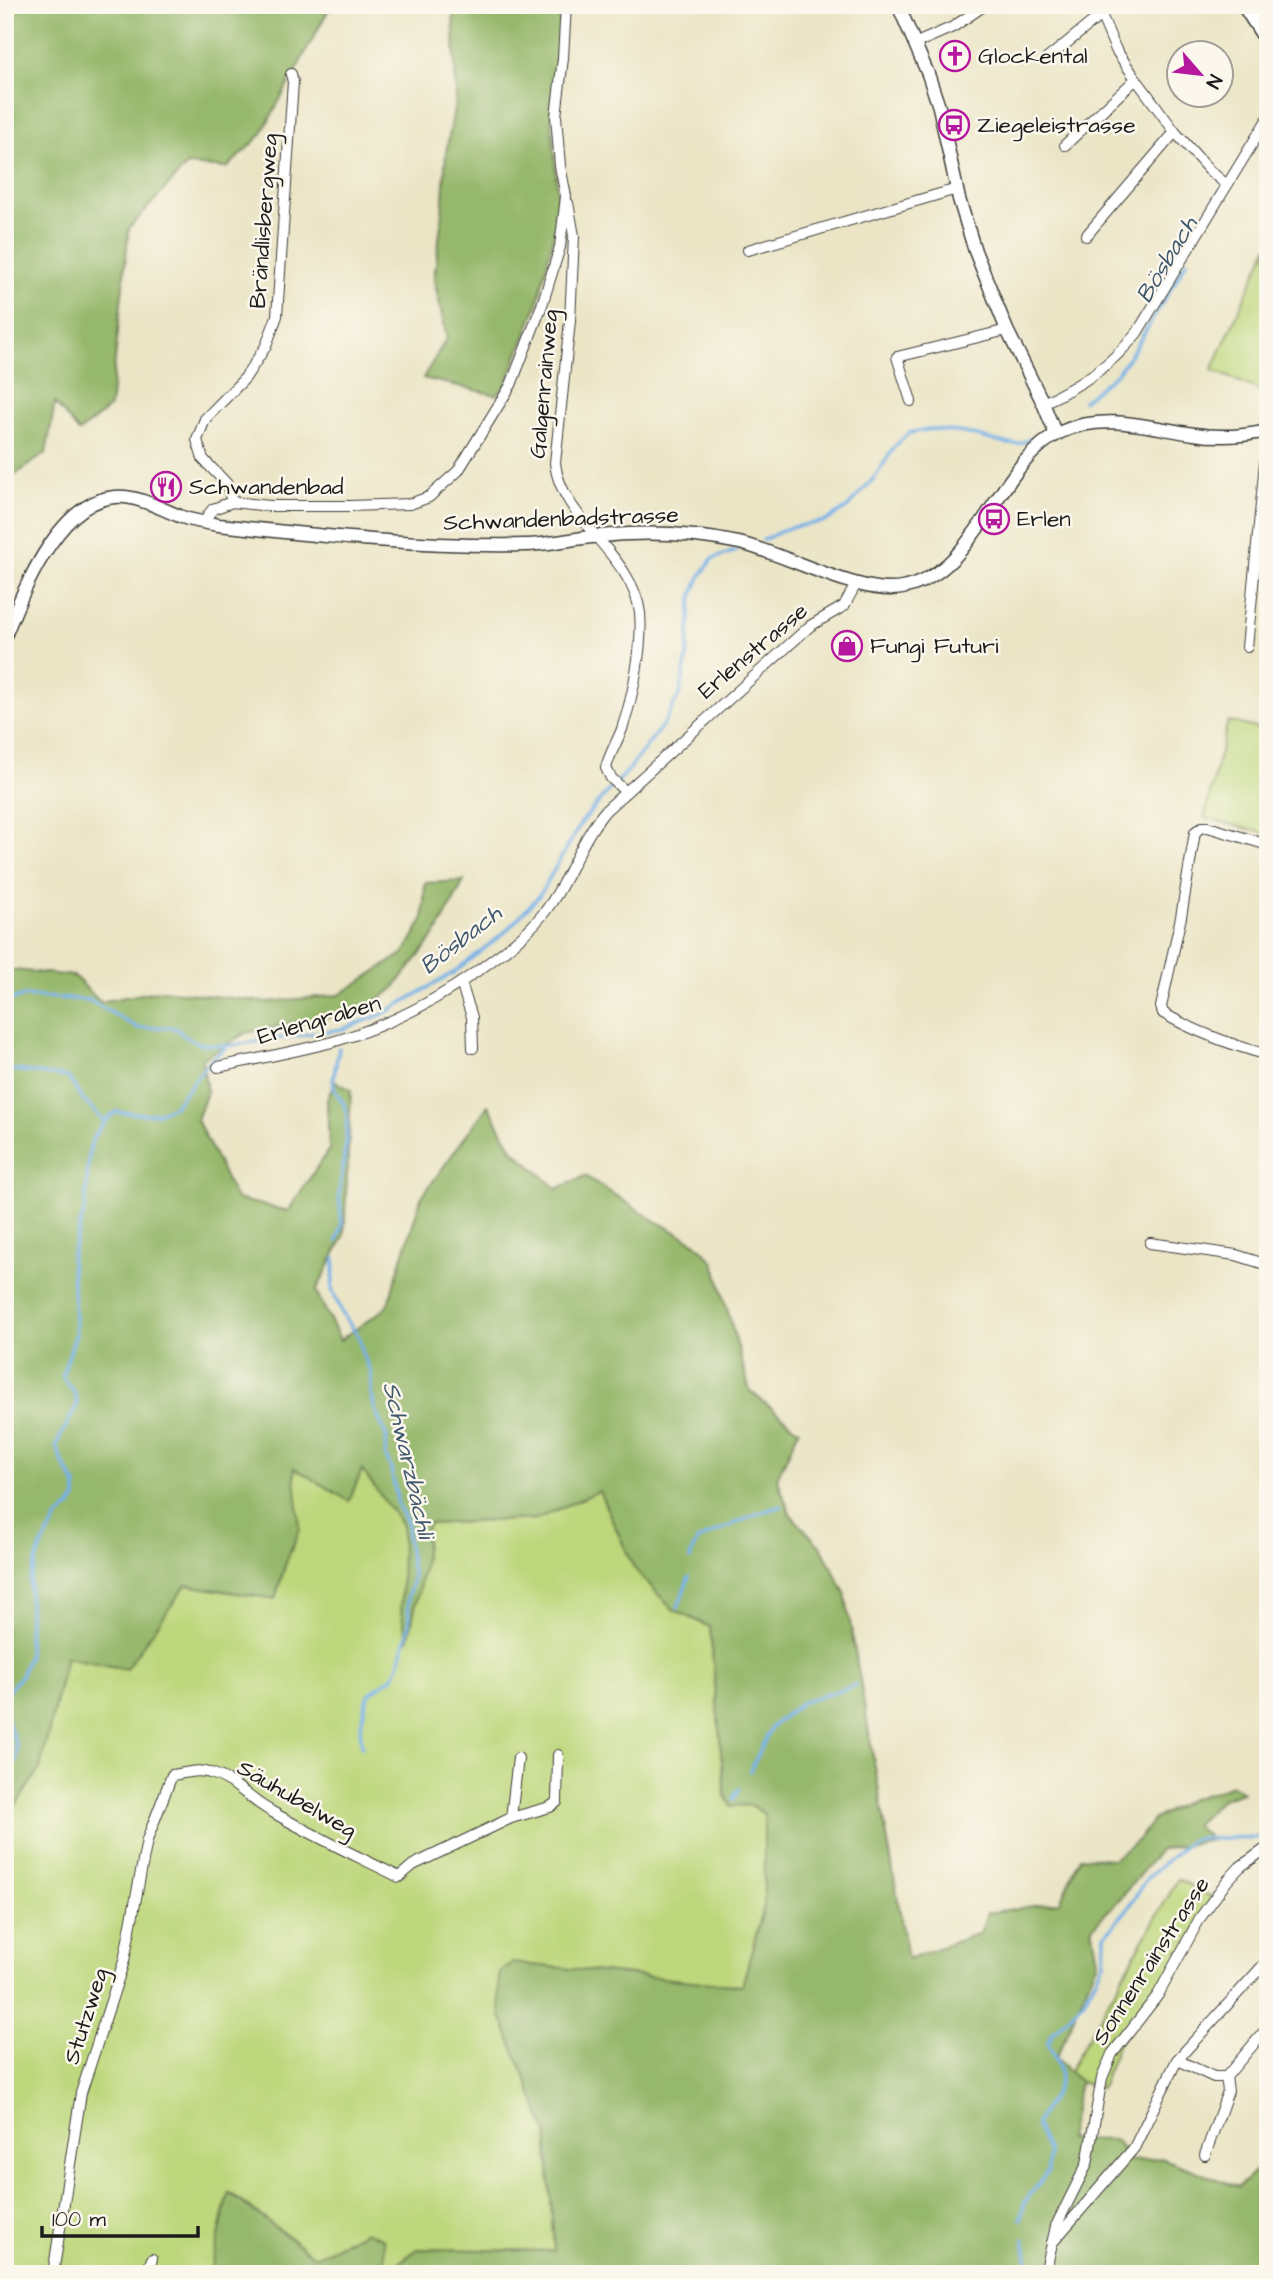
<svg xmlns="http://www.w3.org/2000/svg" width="1273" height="2279" font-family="'Architects Daughter',sans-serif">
<rect width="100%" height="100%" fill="#fbf7ec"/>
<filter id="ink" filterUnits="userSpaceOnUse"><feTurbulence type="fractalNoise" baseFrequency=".0143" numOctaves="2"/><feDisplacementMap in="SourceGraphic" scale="14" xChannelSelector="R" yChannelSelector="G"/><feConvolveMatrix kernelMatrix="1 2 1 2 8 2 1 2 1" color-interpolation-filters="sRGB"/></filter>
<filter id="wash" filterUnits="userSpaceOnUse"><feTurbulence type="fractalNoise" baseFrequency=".00686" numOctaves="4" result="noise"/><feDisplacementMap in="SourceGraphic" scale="28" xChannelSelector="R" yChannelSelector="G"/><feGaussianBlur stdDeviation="1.57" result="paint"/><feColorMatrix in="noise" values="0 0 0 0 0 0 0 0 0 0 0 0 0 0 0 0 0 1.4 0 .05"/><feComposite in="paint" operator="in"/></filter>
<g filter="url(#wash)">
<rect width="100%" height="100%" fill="#ebe5c6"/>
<g fill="#bdd77c" stroke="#6c7a4c" stroke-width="2">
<path d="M1268,246V394L1212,370Z"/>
<path d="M1228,721L1268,731V834L1204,818Z"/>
<path d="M293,1468L362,1469L402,1525V1612L408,1639L424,1564L427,1524L536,1519L599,1491L634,1568L671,1608L710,1627L725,1796L731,1806L751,1805L764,1814V1906L742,1987L512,1963L501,2016L547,2132L554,2251L418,2249L385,2272L383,2239L366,2232L316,2257L230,2193L210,2274H5V1816L11,1813L40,1768L66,1657L126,1669L185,1585L275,1599L286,1562L300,1529Z"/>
<path d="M1178,1879L1214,1898L1177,1962L1117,2046L1101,2088L1080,2082L1069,2071Z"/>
</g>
<g fill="#96b86c" stroke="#596a44" stroke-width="2">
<path d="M5,5H331L261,135L227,168L187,165L129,228L110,407L79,432L55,403L46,453L5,482Z"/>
<path d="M453,5H562L558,59L551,113L559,210L538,303L506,385L496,395L423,378L447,338L434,279L442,216L446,152L456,99Z"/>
<path d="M464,881L436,934L394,988L368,1009L246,1033L202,1059L207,1092L197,1120L236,1199L288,1211L329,1149L327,1100L335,1081L351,1090L344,1236L316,1291L340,1340L387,1307L421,1198L488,1105L512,1149L557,1189L585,1176L649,1217L696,1243L714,1262L750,1391L799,1430L777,1478L790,1514L821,1547L845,1593L908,1959L980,1933L987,1913L1060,1902L1080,1857L1113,1859L1139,1839L1154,1819L1189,1800L1232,1785L1243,1792L1222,1799L1195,1825L1211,1840L1160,1850L1117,1902L1092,1927L1098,1961L1056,2058L1080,2082L1068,2139L1116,2140L1130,2161L1161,2158L1238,2187L1268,2160V2274H210L229,2193L315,2257L366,2231L383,2239L386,2272L418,2249L554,2251L547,2132L501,2016L498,1984L500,1972L512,1963L742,1986L764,1906V1814L751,1805L731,1806L725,1796L710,1627L671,1608L634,1568L599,1491L536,1519L427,1524L424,1564L408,1641L401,1612L402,1525L362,1470L349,1501L294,1468L300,1529L286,1562L275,1599L186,1585L126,1669L66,1657L40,1768L11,1813L5,1816V969L74,976L100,1002L162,990L267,1002L339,995L404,953L423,920L425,883Z"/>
</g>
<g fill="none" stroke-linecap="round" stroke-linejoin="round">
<g stroke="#75b1e7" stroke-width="3.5">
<path d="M1083,401L1117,373L1136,347L1187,261"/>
<path d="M763,540L788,528L826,521L848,507L875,477L895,446L909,433L931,429L965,433L1008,444H1018L1030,439"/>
<path d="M5,1001L25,996L89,1000L138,1028L169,1027L177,1029L184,1036L200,1044L227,1046L343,1029L383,1014L453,973L504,933L539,896L581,823L608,791L626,773L665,722L680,693L687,658L692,597L700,577L712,559L736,551"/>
<path d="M5,1074L14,1070L68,1077L81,1098L105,1122"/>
<path d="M337,1241L342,1224L339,1195L346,1143L347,1118L344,1104L335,1091L333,1080L339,1048"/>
<path d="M335,1258L332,1289L342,1313L359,1337L363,1355L371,1373V1393L375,1410L387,1437L385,1454L391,1469L398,1505L408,1524L407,1536L413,1579L408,1596L409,1626L398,1668L393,1677L370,1693L366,1703L360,1728L362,1746"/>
<path d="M690,1559L693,1548L698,1540L759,1513L781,1506"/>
<path d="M678,1607L689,1577"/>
<path d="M5,1704L9,1690L22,1674L28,1656L30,1580L41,1547L58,1517L70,1507L76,1498V1485L62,1462L56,1445L77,1405L75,1394L62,1376L76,1333L71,1258L85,1208L89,1152L93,1137L108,1118L116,1112L146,1114L158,1113L174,1106L208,1063L227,1046"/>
<path d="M5,1707C8,1739 30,1748 5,1778"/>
<path d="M750,1771L771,1728L779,1720L803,1702L856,1685"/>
<path d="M733,1799L739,1789"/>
<path d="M1021,2219L1024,2203L1048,2171V2152L1036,2126C1041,2108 1064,2090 1059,2069C1057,2060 1051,2051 1048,2043L1053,2033L1084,2001L1104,1962L1105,1935L1129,1907L1146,1879L1192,1839L1265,1837L1268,1834"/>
<path d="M1024,2239L1030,2274"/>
</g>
</g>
</g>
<g filter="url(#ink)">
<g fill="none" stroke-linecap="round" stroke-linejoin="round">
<g stroke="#3b3a36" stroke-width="12">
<g id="minor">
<path d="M1097,5L1116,50L1136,79L1175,132L1209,170L1227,185"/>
<path d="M914,44L953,27L985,5"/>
<path d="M1047,59L1101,15"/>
<path d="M1065,145L1136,79"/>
<path d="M568,203L574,236L570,321L555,463C561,520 633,555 640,613C643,646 633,697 622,729C617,742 609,755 606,768L611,778L625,791"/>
<path d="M1086,236L1175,132"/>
<path d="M748,250L957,189"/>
<path d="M911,401L897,357L1007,330"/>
<path d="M1043,403C1083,384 1109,367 1137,333L1268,118"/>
<path d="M232,502L227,484L203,459L197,440L205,419L245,378L266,346L277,316L293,82L291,74"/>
<path d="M206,523L208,515L213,509L232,502L270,506H349L410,504L429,497L458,471L511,385L542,305L560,247L566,196L560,166L556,116L563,58L566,5"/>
<path d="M1247,647L1265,463L1268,456"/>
<path d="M1268,845L1208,827H1202L1195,832L1181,917L1161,1007L1163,1013C1195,1032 1232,1045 1268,1055"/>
<path d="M461,983L472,1017L473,1048"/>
<path d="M218,1067C256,1059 294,1052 332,1042C386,1027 438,1000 483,967C505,951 526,935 543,914C569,882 579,841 606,810L810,626L844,606L856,584"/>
<path d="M1150,1243L1236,1255L1268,1265"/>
<path d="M511,1818L518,1758"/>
<path d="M1177,2060L1214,2077H1226L1268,2027"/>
<path d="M1205,2155L1228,2091L1226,2077"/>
<path d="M1052,2243L1134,2148L1177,2060L1268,1960"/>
<path d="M53,2274L81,2093L124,1961L147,1840L172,1775C185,1773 197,1769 210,1773C232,1778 249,1799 269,1810C311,1835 355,1855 399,1877L413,1865L511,1818L550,1807L557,1802L558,1755"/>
<path d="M146,2274L152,2259"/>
<path d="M1045,2274L1056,2226L1087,2164L1102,2078L1112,2054L1158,1995L1200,1918L1227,1881L1240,1867L1268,1847"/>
</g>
</g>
<g stroke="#3b3a36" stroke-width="15">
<g id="tertiary">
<path d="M898,5L928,74L939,107L959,199L975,251L1007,330L1043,403L1056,435"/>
<path d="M5,636C24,589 62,491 125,497C145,499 163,510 182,517C193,521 206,523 219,525C320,536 423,547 525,545C547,545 570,539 592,537C641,531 692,533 739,543C784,553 860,596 902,588C979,573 997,462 1061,432C1104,412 1150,428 1194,434C1219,438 1244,436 1268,431"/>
</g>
</g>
<g stroke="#3b3a36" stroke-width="17">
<path id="secondary" d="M1244,5L1268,42"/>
</g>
<use href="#minor" stroke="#fff" stroke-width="10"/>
<use href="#tertiary" stroke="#fff" stroke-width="12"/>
<use href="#secondary" stroke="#fff" stroke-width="14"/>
</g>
</g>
<defs>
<g id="church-ring" transform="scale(1.575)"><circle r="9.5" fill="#fbf7ec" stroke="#b5179e" stroke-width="1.5"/><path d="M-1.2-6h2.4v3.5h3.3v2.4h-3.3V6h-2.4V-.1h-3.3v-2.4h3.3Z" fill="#b5179e"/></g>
<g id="bus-ring" transform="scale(1.575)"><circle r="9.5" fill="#fbf7ec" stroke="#b5179e" stroke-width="1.5"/><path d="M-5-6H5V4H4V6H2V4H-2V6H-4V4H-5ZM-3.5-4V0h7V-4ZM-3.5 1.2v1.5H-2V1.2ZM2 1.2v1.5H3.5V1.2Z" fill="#b5179e"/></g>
<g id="restaurant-ring" transform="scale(1.575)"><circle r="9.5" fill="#fbf7ec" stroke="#b5179e" stroke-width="1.5"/><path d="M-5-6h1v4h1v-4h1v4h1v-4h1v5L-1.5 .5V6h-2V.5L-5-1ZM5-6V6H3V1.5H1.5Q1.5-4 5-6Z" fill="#b5179e"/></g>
<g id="shop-ring" transform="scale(1.575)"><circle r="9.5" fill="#fbf7ec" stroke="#b5179e" stroke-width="1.5"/><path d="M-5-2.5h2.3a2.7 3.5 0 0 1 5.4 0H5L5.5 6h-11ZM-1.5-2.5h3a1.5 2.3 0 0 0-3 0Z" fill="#b5179e"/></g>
</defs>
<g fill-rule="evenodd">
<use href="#church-ring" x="955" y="56"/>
<use href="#bus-ring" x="954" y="125"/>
<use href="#restaurant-ring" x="166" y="487"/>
<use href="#bus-ring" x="994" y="519"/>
<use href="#shop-ring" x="847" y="646"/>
</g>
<g text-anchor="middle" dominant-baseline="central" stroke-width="5" stroke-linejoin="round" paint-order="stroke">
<g font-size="23" fill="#1c1c1c" stroke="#fbf7ec" text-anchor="start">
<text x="978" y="56">Glockental</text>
<text x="977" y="125">Ziegeleistrasse</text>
<text x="189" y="487">Schwandenbad</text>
<text x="1017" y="519">Erlen</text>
<text x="870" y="646">Fungi Futuri</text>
</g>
<g font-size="23" fill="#1c1c1c" stroke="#fbf7ec">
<text transform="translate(264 221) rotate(-86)">Brändlisbergweg</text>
<text transform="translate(544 384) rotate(-85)">Galgenrainweg</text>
<text transform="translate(561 519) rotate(-2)">Schwandenbadstrasse</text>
<text transform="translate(753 651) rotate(-40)">Erlenstrasse</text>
<text transform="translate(319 1020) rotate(-16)">Erlengraben</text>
<text transform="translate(297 1799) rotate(30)">Säuhubelweg</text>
<text transform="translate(1151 1961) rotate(-57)">Sonnenrainstrasse</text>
<text transform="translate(86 2016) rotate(-72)">Stutzweg</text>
</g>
<g font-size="24" font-style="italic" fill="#40586d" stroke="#fbf7ec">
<text transform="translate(1167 260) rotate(-59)">Bösbach</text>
<text transform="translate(461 940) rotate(-38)">Bösbach</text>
<text transform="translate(408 1460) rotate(77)">Schwarzbächli</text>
</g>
</g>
<rect width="1273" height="2279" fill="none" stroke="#fbf7ec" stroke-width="28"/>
<g transform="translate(1200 74) rotate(118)"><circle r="33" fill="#fbf7ec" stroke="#a29f99" stroke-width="2"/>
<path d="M0-5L12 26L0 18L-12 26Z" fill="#b5179e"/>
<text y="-10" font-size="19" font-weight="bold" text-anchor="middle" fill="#1c1c1c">N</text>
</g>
<path d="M42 2226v10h156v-10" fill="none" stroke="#1c1c1c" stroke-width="3.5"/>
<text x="52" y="2226" font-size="21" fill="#1c1c1c" stroke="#fbf7ec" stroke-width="5" paint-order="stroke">100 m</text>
</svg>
